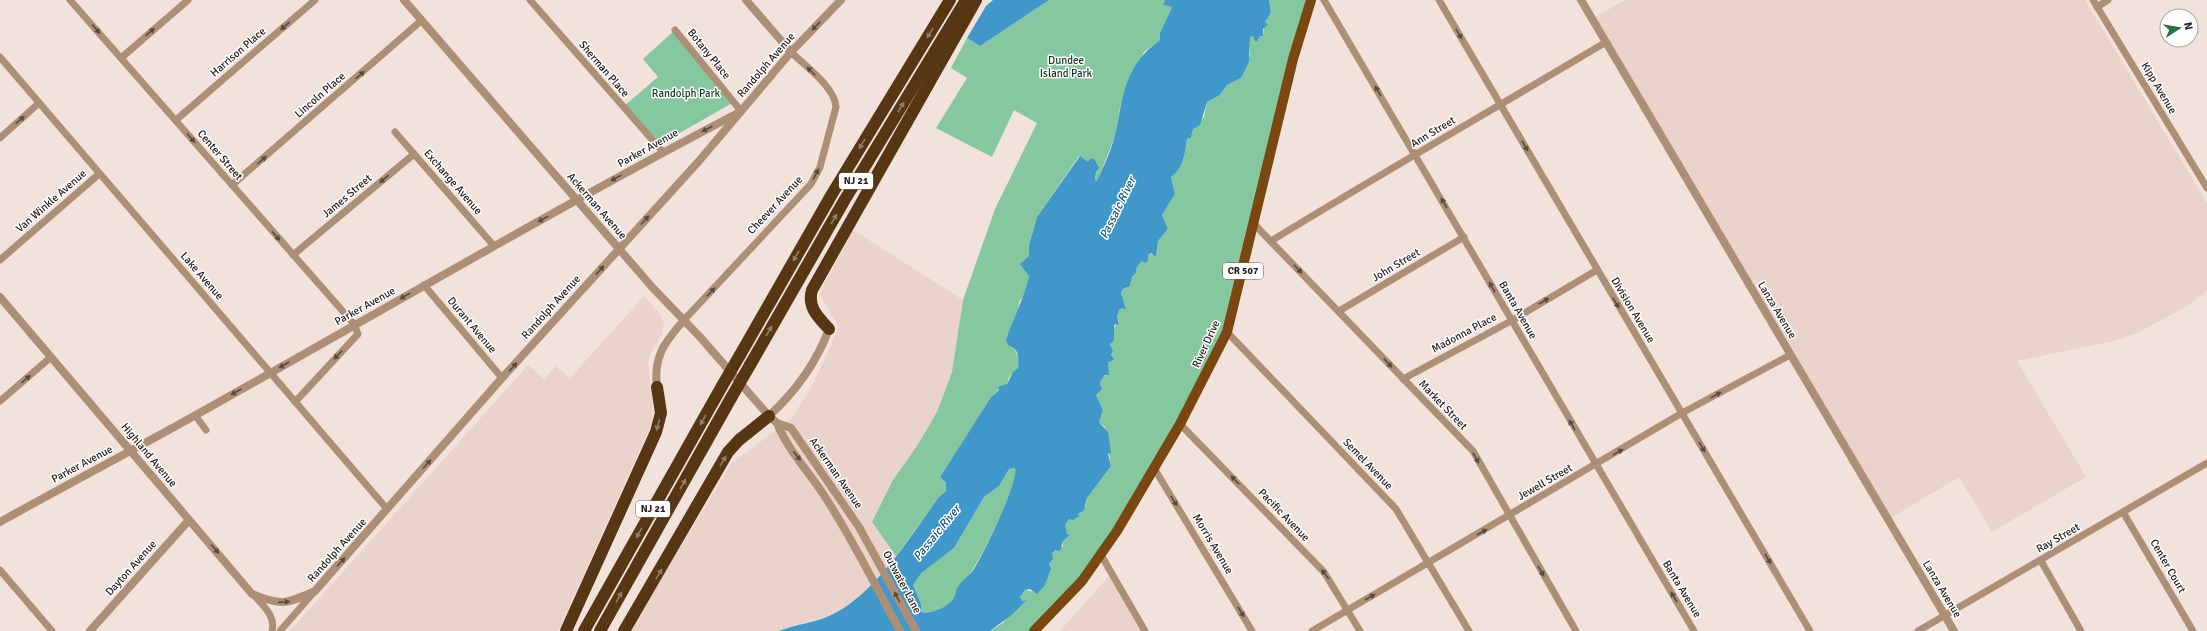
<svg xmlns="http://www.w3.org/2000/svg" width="2207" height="631" font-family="Signika,sans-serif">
<rect width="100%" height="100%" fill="#f1e2dc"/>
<g fill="#ead3ca">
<path d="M1625,0H2085L2207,203V291L2184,308L2139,332L2118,340L2017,361L2086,477L1992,532L1959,477L1889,519L1592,19Z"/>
<path d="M853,230L963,300L952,372L937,412L872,522L896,556L860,597L831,615L779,631H629L732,463L792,418L813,384L839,327L819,294Z"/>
<path d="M644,296L660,314L664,323L662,335L652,350L648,364L653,406L652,423L558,631H290L528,365L544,379L556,366L570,378Z"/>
<path d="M1109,576L1142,631H1060Z"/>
</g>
<g fill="#85c89f">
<path d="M1049,0H1165L1163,5L1172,7L1160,33V40L1144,52L1120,107L1115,136L1097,182L1095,180L1097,169L1079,156L1037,217L1029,245V276L1026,292L1019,302L1013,346L1019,359L1018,368L1009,377L1007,384L999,389L991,397L940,477L946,483V491L939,497L896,556L872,522L893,480L917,446L937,412L952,372L963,300L995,209L1037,123L1014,110L992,157L936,128L967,78L951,68L967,38L980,46Z"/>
<path d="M1269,0H1312L1227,332L1101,555L1033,631H990L1003,623L1023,601L1020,597L1025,590L1035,592L1045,585L1052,553L1063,546V541L1070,535L1067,534L1065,525L1069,519L1080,516L1078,514L1086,506L1087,498L1111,466L1105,427L1099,422L1103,410L1096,395L1101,389L1099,384L1101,378L1109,374L1107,365L1113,351L1110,343L1114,341L1113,329L1119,322L1117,317L1119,310L1122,308L1125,310L1121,293L1123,289L1130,286L1132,277L1136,273L1137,267L1150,253L1156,257L1158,241L1168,229L1162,215L1175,194L1171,177C1184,168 1185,153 1187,138H1191L1193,129L1204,117L1207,102L1220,95L1227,85L1241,78L1250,55V37L1253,35L1263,36L1265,22L1271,13Z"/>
<path d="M675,30L734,102L657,146L623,107L658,77L643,59Z"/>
<path d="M1015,468C1019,481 983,555 973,569C970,575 963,579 959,585C955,590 956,598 952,602C945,607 930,615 921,612V604L913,585L920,573L954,548L984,497L999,486L1009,469Z"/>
</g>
<g fill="#3f98c9" fill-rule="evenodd">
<path d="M993,0H1049L980,46L967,38L986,6Z"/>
<path d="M1165,0H1269L1271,13L1265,22L1268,25L1263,29V36H1260L1257,41H1255L1253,36L1250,37L1249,62L1241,78L1227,85L1220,95L1207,102L1200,125L1193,129L1191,138H1187C1185,153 1184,168 1171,177L1175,194L1162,215L1168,229L1158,241L1156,257L1151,253L1148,255V261L1145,263L1142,261L1137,267L1136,273L1132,277L1130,286L1123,289L1121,293L1126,310L1122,308L1119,310L1117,317L1119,324L1114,325V341L1110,344L1113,351L1111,355L1114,359L1112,361L1108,362L1109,375H1105C1101,380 1098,382 1102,389L1096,395L1103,410L1099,422L1108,432L1111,453L1108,454L1111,466L1087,498L1084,510L1078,514L1080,516L1073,520L1069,519L1065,525L1067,534L1070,535L1063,541L1060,551L1056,550L1052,553L1053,559L1049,564L1051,568L1045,585L1037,594L1030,589L1025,590L1020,597L1023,601L1026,600C1015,614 1003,621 990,631H779C795,624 815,623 831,615C875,595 911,535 939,497L946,491V483L940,477L991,397L999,390L998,387L1007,384L1013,372L1018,368C1019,358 1019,348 1008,345L1006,340C1013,319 1025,296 1029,276L1020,264L1029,256V245L1037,217L1080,156L1088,162L1091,158L1095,160L1099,168L1096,172L1095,180L1097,181C1104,166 1111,151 1115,135C1124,94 1124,66 1160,40V33L1172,7L1163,5ZM1015,468C1019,481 983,555 974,569C970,575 963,579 959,585C955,589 956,597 952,601C946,607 930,615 921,612V604L913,585L921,573L954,548L984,497L999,486L1009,469Z"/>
</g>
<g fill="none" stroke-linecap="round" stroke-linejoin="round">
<g stroke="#ad8f76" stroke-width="7">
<path d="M70,0L354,324L358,334L295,402"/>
<path d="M530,0L663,152"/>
<path d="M1324,0L1694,631"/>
<path d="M1439,0L1810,631"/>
<path d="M2093,0L2207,188"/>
<path d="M2097,7L2108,0"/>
<path d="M675,30L741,111"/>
<path d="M0,57L387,509"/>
<path d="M121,58L188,0"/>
<path d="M176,120L315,0"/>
<path d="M395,132L494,246"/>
<path d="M0,138L39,103"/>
<path d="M232,185L422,20"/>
<path d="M1254,224L1473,451L1576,631"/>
<path d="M1271,241C1382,173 1494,109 1606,42"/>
<path d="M293,255L414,154"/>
<path d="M0,260L99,174"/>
<path d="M424,285L502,378"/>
<path d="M1339,311L1464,237"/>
<path d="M684,320L811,184L820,167L836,107C835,87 805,66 791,52"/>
<path d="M1227,332L1396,509L1469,631"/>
<path d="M1403,379L1511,321L1597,270"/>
<path d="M0,401L51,357"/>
<path d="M195,415L206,430"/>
<path d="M1180,424L1324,572L1360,631"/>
<path d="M1154,468L1252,631"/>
<path d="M2123,512L2193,631"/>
<path d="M1101,555L1145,631"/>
<path d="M2041,561L2081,631"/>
<path d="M0,570L52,631"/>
<path d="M253,594C262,605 276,615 272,631"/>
<path d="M280,631L315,591"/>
<path d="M1312,631L1682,413L1790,355"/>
<path d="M1918,631L2207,463"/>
</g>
<g stroke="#ad8f76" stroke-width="8">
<path d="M404,0L652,287L700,337L769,416L777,423L791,428L859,527L916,631"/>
<path d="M746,0L791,52"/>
<path d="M1581,0L1954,631"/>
<path d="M0,297L252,594C281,606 287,604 315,591L502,378L699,161L791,52L841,0"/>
<path d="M657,387C653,356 665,342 684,320"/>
<path d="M769,416C796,391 816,364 829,329"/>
<path d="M777,423C788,451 811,474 827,500C854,542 876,587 900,631"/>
<path d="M0,522C73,481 147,443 219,402C392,305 562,205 738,113"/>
<path d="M90,631L189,520"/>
</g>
<path stroke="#79470f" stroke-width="10" d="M1034,631L1082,581L1117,531L1180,424L1227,332L1293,59L1311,0"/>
<g stroke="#573614" stroke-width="12">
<path d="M829,329C818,317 807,307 812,290L976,0"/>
<path d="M740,355L832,194L950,0"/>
<path d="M750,365L844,201L966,0"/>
<path d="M566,631L656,432L661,413L657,387"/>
<path d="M584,631L722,386"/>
<path d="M600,631L731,398"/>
<path d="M624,631L728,452L739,440L769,416"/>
</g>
<g stroke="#573614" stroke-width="12">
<path d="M722,386L740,355"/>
<path d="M731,398L750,365"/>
</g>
</g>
<defs><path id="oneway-solid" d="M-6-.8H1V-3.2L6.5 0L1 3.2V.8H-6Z"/></defs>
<g fill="#594a3f">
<use href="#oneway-solid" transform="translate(285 26) rotate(139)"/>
<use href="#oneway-solid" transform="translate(816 26) rotate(134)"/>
<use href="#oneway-solid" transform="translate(96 29) rotate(49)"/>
<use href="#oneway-solid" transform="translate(150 32) rotate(-41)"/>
<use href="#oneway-solid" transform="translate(1459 34) rotate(59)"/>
<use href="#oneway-solid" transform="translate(811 71) rotate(-135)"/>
<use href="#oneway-solid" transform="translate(360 75) rotate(-41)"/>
<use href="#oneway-solid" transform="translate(1378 91) rotate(-121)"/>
<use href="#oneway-solid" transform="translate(20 120) rotate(-41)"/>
<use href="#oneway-solid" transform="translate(707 129) rotate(152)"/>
<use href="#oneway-solid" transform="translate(191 138) rotate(49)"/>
<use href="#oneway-solid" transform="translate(1525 146) rotate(60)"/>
<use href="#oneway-solid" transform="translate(262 160) rotate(-41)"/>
<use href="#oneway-solid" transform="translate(816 174) rotate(-62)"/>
<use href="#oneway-solid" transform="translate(616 178) rotate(151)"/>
<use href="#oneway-solid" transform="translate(384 179) rotate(140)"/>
<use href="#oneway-solid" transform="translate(1444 203) rotate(-121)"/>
<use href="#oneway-solid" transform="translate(543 219) rotate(151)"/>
<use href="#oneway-solid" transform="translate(645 220) rotate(-48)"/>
<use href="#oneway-solid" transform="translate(276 236) rotate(49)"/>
<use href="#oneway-solid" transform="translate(1298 269) rotate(46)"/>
<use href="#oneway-solid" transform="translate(600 270) rotate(-48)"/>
<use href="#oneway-solid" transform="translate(1492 287) rotate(-119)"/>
<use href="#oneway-solid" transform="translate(711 292) rotate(-47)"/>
<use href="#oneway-solid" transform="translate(405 296) rotate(151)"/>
<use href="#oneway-solid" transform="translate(1544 301) rotate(-31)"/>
<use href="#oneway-solid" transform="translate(1616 303) rotate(59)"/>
<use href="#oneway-solid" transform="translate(338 355) rotate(133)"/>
<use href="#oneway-solid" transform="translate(1388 363) rotate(47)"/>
<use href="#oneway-solid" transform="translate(284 365) rotate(150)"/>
<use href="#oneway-solid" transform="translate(513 367) rotate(-48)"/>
<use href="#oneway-solid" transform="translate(26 379) rotate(-41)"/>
<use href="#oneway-solid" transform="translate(236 392) rotate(150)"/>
<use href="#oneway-solid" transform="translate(1716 395) rotate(-29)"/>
<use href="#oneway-solid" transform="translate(1572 425) rotate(-121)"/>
<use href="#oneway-solid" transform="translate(1702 447) rotate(60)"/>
<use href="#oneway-solid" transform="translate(1618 452) rotate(-31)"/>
<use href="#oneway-solid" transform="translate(797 456) rotate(53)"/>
<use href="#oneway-solid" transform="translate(1476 458) rotate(60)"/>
<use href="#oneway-solid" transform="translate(427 464) rotate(-49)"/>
<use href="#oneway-solid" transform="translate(1235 480) rotate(-134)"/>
<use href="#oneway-solid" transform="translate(1174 501) rotate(59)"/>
<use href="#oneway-solid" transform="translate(1482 532) rotate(-30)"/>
<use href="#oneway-solid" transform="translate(215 549) rotate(49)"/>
<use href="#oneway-solid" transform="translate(1768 559) rotate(59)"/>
<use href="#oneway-solid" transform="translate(341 562) rotate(-48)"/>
<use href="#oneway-solid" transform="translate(1541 571) rotate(60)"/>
<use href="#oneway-solid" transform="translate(1325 574) rotate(-128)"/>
<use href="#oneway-solid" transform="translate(897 597) rotate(-118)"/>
<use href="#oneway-solid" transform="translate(1370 597) rotate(-30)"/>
<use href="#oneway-solid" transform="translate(1674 597) rotate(-121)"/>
<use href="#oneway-solid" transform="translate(284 602) rotate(-4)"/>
<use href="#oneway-solid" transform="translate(1241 612) rotate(59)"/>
</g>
<g fill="#927c66">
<use href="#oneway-solid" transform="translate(930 33) rotate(121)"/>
<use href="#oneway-solid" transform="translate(901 107) rotate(-59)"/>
<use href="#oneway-solid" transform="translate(862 144) rotate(121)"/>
<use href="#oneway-solid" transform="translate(834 219) rotate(-60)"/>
<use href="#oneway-solid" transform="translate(796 256) rotate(120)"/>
<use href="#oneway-solid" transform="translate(769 331) rotate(-60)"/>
<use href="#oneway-solid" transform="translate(703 420) rotate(119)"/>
<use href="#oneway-solid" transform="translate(658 425) rotate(105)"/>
<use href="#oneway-solid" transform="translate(723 461) rotate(-59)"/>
<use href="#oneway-solid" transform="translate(683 484) rotate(-61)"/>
<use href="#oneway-solid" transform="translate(639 533) rotate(119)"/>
<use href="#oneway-solid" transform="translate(659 574) rotate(-59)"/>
<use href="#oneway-solid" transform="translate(619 597) rotate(-61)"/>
</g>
<g text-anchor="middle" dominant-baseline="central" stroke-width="3" stroke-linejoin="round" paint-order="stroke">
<g fill="#fff" stroke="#64605f" stroke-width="1">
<rect x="839" y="173" width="34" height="16" rx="3"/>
<rect x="1223" y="263" width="40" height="16" rx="3"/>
<rect x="636" y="501" width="34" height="16" rx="3"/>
</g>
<g font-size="10" font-weight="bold" fill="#211c1a">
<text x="856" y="181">NJ 21</text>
<text x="1243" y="271">CR 507</text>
<text x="653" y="509">NJ 21</text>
</g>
<g font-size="11" fill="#211c1a" stroke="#fff">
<text transform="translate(238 52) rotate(-41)">Harrison Place</text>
<text transform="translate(709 54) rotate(51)">Botany Place</text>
<text transform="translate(766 65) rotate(-49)">Randolph Avenue</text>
<text transform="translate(604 69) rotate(49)">Sherman Place</text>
<text transform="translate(2159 88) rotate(59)">Kipp Avenue</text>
<text transform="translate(320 95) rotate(-41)">Lincoln Place</text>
<text transform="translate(1433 132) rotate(-31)">Ann Street</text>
<text transform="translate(648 148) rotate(-29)">Parker Avenue</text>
<text transform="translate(220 155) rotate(49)">Center Street</text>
<text transform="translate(453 182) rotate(49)">Exchange Avenue</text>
<text transform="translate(347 196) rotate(-40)">James Street</text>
<text transform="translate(51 201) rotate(-41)">Van Winkle Avenue</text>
<text transform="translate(775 205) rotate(-47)">Cheever Avenue</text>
<text transform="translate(597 206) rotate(49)">Ackerman Avenue</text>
<text transform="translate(1396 265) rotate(-31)">John Street</text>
<text transform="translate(202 276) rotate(49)">Lake Avenue</text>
<text transform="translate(365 306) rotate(-29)">Parker Avenue</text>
<text transform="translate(551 307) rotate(-48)">Randolph Avenue</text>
<text transform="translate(1518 310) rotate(60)">Banta Avenue</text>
<text transform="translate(1633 310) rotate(59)">Division Avenue</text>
<text transform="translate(1777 310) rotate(59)">Lanza Avenue</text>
<text transform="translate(472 325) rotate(50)">Durant Avenue</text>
<text transform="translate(1464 333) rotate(-28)">Madonna Place</text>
<text transform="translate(1206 344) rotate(-65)">River Drive</text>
<text transform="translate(1443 405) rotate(46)">Market Street</text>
<text transform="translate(149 455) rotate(50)">Highland Avenue</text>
<text transform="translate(82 464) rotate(-28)">Parker Avenue</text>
<text transform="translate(1368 464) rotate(46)">Semel Avenue</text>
<text transform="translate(836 473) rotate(55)">Ackerman Avenue</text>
<text transform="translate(1545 482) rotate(-30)">Jewell Street</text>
<text transform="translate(1284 515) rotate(46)">Pacific Avenue</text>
<text transform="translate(2058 538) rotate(-30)">Ray Street</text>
<text transform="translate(1213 544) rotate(59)">Morris Avenue</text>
<text transform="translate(337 550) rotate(-48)">Randolph Avenue</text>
<text transform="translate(2168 566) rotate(60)">Center Court</text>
<text transform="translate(131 568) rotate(-48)">Dayton Avenue</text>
<text transform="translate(902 582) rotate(62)">Outwater Lane</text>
<text transform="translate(1682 589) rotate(59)">Banta Avenue</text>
<text transform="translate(1942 589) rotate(59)">Lanza Avenue</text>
</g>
<g font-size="11" fill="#133824" stroke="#fff">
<text x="1066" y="60">Dundee<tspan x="1066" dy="13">Island Park</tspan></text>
<text x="686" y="93">Randolph Park</text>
</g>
<g font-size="12" font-style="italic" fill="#15587a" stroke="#fff">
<text transform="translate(1118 208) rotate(-64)">Passaic River</text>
<text transform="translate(937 533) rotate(-51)">Passaic River</text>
</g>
</g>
<g transform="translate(2179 28) rotate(78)"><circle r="19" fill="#ffffff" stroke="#a6a4a3"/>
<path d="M0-3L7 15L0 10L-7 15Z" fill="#257242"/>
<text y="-6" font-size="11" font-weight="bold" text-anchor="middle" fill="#211c1a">N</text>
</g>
</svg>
